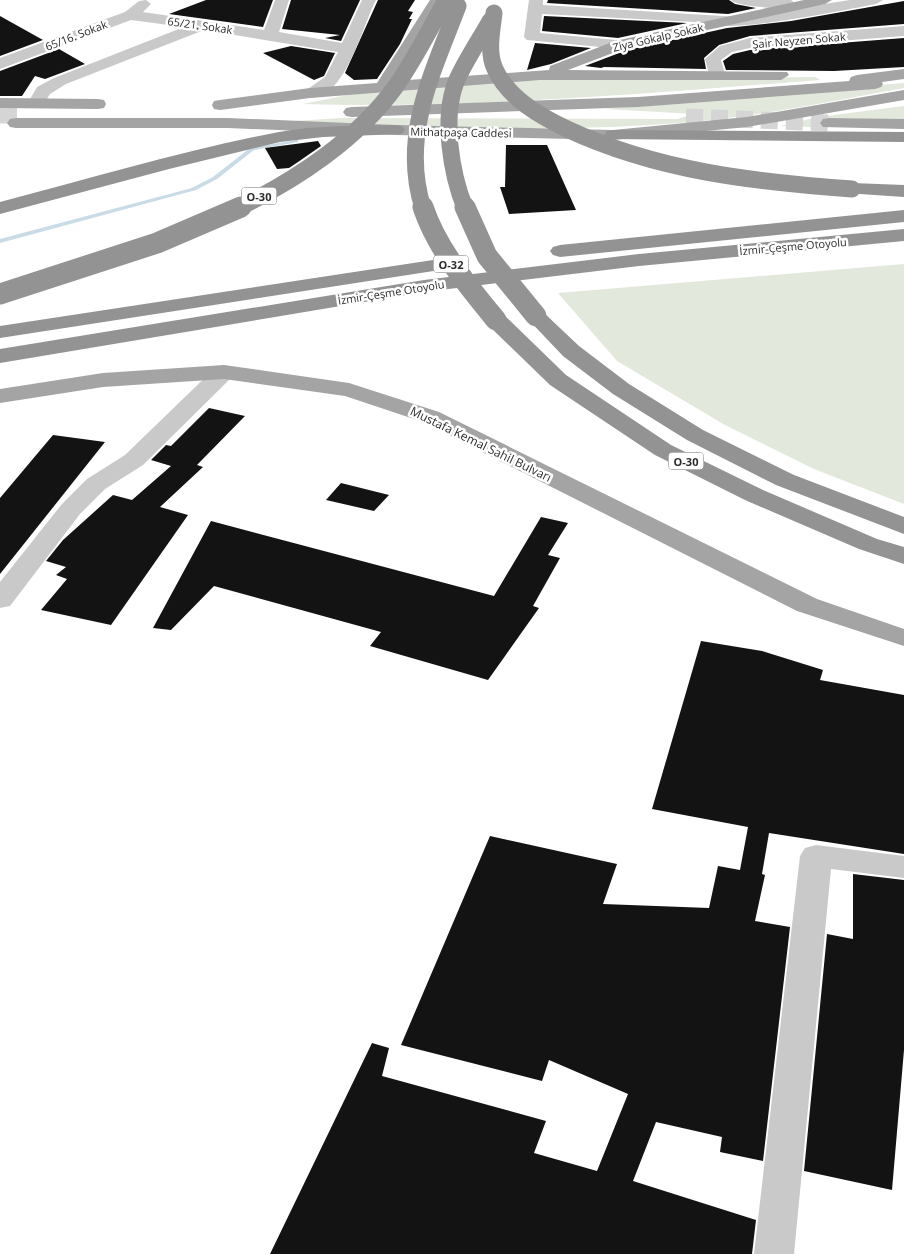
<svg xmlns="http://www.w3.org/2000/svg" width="904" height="1254" font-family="'Open Sans',sans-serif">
<rect width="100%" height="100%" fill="#fff"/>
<g fill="#e2e8db">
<path d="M815,77L820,80C648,93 476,109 303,104L352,94L541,79Z"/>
<path d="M904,83V88C833,101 762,116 691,122C554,134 416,126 278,122L342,118L677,119L695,114L604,109Z"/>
<path d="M904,106V121L844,118L813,127L780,126L818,117Z"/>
<path d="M904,264V504L814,469L725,425L617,361L558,293Z"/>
</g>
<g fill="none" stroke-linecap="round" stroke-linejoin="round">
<path fill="#c9dbe6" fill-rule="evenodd" d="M296,140H298V142L254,150L217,179L196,190L0,243V239L192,188L213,177L250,148Z"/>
</g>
<g fill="#131313">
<path d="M206,0H273L263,27L169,14Z"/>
<path d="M291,0H360L341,41L325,38L340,35L282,29Z"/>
<path d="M378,0H415L408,11L413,12L409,19H412L400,44L377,79L354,80L345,73Z"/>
<path d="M548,0H729L735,4L756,8L728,14L547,3Z"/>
<path d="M904,1V24L750,36L719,45L704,58L706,69L604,67L601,68L585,66L627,50L727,28L791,21Z"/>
<path d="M0,16L43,40L0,56Z"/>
<path d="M544,16L687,23L618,38L542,31Z"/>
<path d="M904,38V67L834,71L726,70L723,61L733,54L750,50Z"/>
<path d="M535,43L591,48L551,64L527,70Z"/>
<path d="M291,46L335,53L324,76L314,80L263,53Z"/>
<path d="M59,49L85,64L45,79L35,76L22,96H0V71Z"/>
<path d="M318,141L321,146L298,162L289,168L277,169L265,148Z"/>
<path d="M506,145H547L576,210L509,214L500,187H505Z"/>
<path d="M209,408L245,416L197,465L203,467L160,507L188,515L111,625L41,610L67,579L56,575L66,567L46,561L63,540L113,495L132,500L171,466L151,460L166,445L171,446Z"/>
<path d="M53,435L105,442L0,574V498Z"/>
<path d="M341,483L389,495L374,511L326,500Z"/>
<path d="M541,517L568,523L548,555L560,558L533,606L539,608L488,680L370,646L381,632L214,586L171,630L153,628L211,521L494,596Z"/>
<path d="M701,641L762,651L823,670L820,680L904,695V854L769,833L762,874L765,875L755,921L790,927L763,1161L720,1152L722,1137L656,1122L633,1181L756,1220L752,1254H270L372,1043L389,1048L382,1076L546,1121L534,1153L597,1171L628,1094L549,1060L542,1081L401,1045L490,836L617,864L603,904L709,908L718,866L740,870L748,827L652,809Z"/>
<path d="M853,874L904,880V1050L892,1190L804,1171L827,934L853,939Z"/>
</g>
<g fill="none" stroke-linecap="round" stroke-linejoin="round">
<g stroke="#d5d5d5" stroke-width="17" stroke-dasharray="17 8" stroke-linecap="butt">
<path d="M0,115H22"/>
<path d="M686,117L829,123"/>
</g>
<g fill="#c9c9c9" fill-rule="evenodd">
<path d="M275,0H289L279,32L342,43L362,0H376C362,26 344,107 304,97L302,93L325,77L338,52L204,30L66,84L50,94L42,107H30L28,103L37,87L54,78L184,27L131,20L0,69V58L125,12L139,1L146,0L151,4L143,12L264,30Z"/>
<path d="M529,0H543V5L739,17L850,0H883L876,4C855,8 723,35 714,23L542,14L540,33L627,41L629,44L627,47L621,49L527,40L524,37Z"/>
<path d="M731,0H791L796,4C791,11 736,7 731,0Z"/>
<path d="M904,26V36L750,48L732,52L721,60L725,74L717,79L709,74L705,59L720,46L750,38Z"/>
<path d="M224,365L232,367L235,372L232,377L143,465L105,489L80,514L10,606L0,608V582L62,504L87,479L125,455L216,367Z"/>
<path d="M816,845L904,856V878L831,869L794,1254H754L800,856L805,848Z"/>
</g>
<g fill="#a4a4a4" fill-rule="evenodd">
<path d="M430,0H444L394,81L549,70L550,66L615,41L804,0H832L825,4L626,48L568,70L787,72L789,75L781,80H540L310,98L220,110L214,109L212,105L214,101L220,100L310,88L377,83Z"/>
<path d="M904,69V79L882,82L883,84L881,87L875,89L638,107L352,117L346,116L343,112L346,108L352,107L638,97L849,81L851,77L857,75Z"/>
<path d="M904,90V100L747,127L613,140L396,135L228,128H16L10,127L7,123L10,119L16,118H228L396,125L613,130L747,117Z"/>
<path d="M0,98L98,99L104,100L106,104L104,108L98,109L0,108Z"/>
<path d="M829,118L904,119V129L823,127L820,123L823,119Z"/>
<path d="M224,365L349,383L439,412L817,599L904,629V646L797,611L423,422L345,396L224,379L103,387L0,403V389L103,373Z"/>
</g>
<g fill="#939393" fill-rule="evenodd">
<path d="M396,125L402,126L405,130L402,134L323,137L280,142L169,169L0,214V202C92,178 185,150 279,132C317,125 357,126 396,125Z"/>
<path d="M613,130L904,132V142L607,139L604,135L607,131Z"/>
<path d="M852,183L904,185V197L845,193L843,189L845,185Z"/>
<path d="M904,210V222L560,257L553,255L550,251L553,247L560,245Z"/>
<path d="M904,229V241L639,266L424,292L0,363V349L424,280L639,254Z"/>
<path d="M433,260L440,262L443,266L440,270L0,338V326Z"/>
<path d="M536,310L543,312L579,346L629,384L703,430L794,475L904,517V534L776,485L687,440L613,394L563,356L525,316L529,312Z"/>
<path d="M496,314L504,315L566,375L671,445L763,490L877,539L904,547V564L859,549L745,500L655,455L550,385L488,325L485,320L488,315Z"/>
</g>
<g stroke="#939393" stroke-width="17">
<path d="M494,13C492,31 487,52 495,69C508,98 540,116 567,129C657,171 754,182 852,189"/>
<path d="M238,208C296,180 358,139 396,86C415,59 430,29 446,0"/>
<path d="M423,208C400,136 433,72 458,6"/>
<path d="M465,208C451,173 442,118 456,82C465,61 479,41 490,21"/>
</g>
<g stroke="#939393" stroke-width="21">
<path d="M423,207C437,249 468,286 496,320"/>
<path d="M465,207L487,256L536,316"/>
<path d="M0,294L157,243L241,207"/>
</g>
</g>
<g text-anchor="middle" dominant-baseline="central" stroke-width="5" stroke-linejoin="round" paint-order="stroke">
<g font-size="11" fill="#2c2c2c" stroke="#fff">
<text transform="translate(200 25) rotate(8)">65/21. Sokak</text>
<text transform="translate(76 35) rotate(-21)">65/16. Sokak</text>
<text transform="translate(658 37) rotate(-13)">Ziya Gökalp Sokak</text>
<text transform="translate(799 40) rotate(-5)">Şair Neyzen Sokak</text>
<text transform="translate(461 132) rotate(1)">Mithatpaşa Caddesi</text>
<text transform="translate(793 246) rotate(-5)">İzmir-Çeşme Otoyolu</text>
<text transform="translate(391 292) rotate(-9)">İzmir-Çeşme Otoyolu</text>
</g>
<g fill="#fff" stroke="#6b6b6b" stroke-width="1">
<rect x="241.5" y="187.5" width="35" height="17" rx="4"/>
<rect x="433.5" y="255.5" width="35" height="17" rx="4"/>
<rect x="668.5" y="452.5" width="35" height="17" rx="4"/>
</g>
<g font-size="11" font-weight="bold" fill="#2c2c2c">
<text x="259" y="196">O-30</text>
<text x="451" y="264">O-32</text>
<text x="686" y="461">O-30</text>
</g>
<g font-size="12" fill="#2c2c2c" stroke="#fff">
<text transform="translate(481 444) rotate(26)">Mustafa Kemal Sahil Bulvarı</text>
</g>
</g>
</svg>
